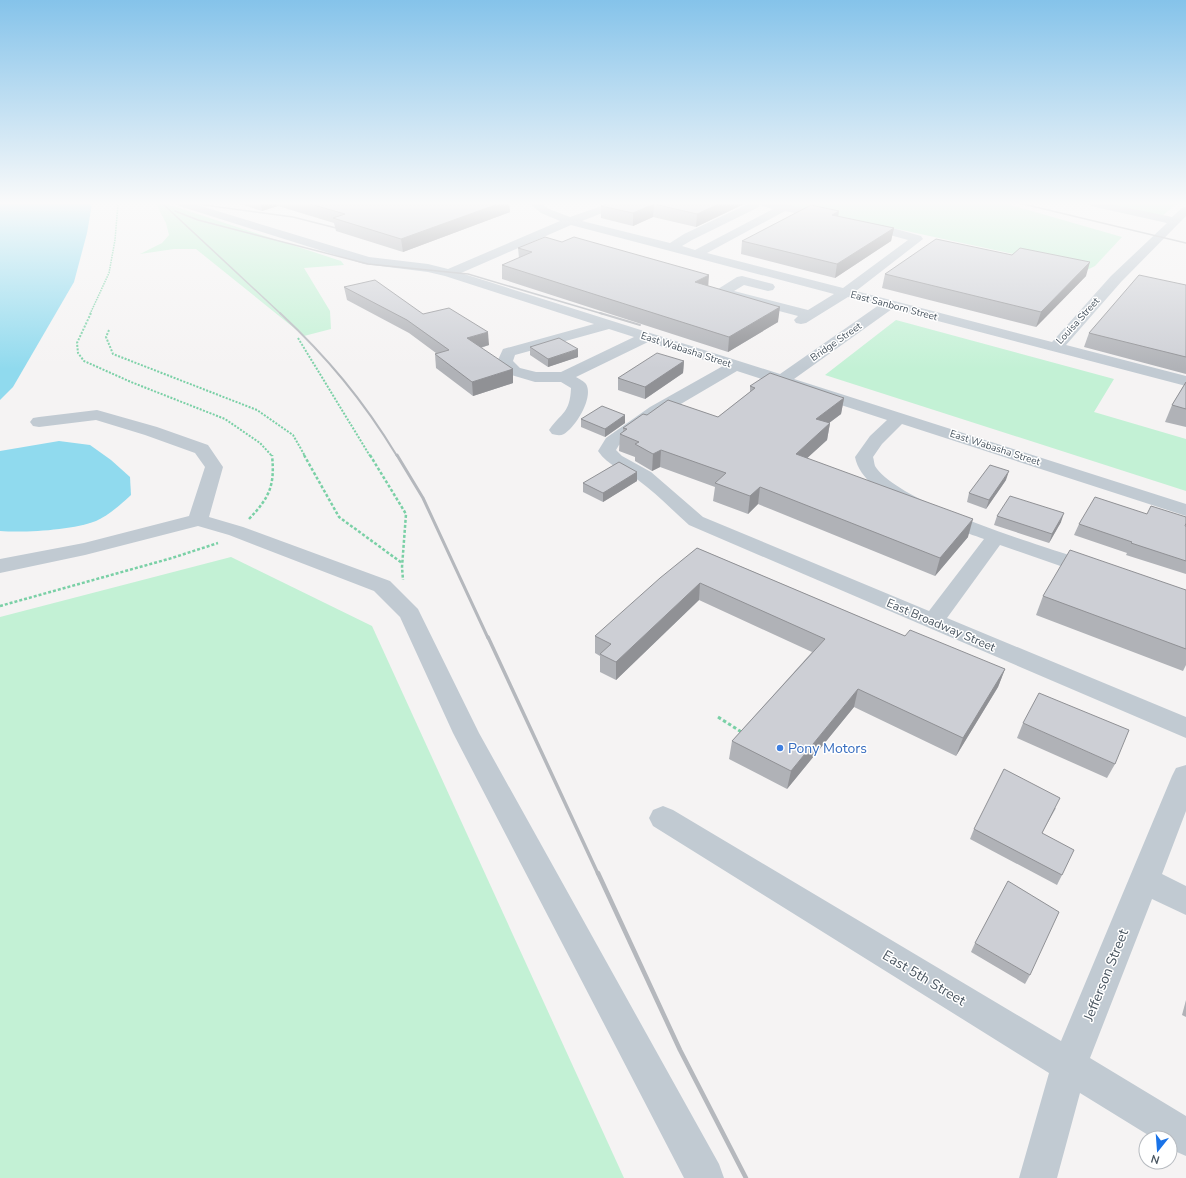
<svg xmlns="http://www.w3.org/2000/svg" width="1186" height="1178" font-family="'Nunito Sans',sans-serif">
<rect width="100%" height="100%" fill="#f5f3f3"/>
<g fill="#c3f1d5">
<path d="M156,204H167L341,261L344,265L304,268L330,311L331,329L304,336L196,249H174L140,254L162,243L169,235L166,223Z"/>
<path d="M781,204H1007L1122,237L1095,266L1087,270Z"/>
<path d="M1099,204H1176L1162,216Z"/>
<path d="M896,320L1114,379L1094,412L1186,439V491L825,375Z"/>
<path d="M231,557L372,626L624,1178H0V617Z"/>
</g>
<g fill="#90daee">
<path d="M0,204H92L87,233L74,282L13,387L0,400Z"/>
<path d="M59,441L90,445L111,460L130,477L131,495C120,505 109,515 96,521C73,530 25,533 0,531V451Z"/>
</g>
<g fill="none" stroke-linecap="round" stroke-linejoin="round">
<path stroke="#7ad0a6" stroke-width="1.5" stroke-dasharray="1.5 1" stroke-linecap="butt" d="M90,314L109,273L115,240L118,204"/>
<g stroke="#7ad0a6" stroke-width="2" stroke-dasharray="2 1.5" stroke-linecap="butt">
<path d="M91,313L77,343L78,353L84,361L131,382L225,419L260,443L272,456"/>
<path d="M109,330L106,337L113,354L257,410L293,435L305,456"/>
<path d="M298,338L370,456"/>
</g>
<g stroke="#7ad0a6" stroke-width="2.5" stroke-dasharray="3 2" stroke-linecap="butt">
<path d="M304,455L339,517L402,563"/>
<path d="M370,455L406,514L402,567L403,580"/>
<path d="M249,519C270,497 275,485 272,455"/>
<path d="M0,606L172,558L218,543"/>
</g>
<path stroke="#7ad0a6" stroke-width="3" stroke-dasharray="3.5 2.5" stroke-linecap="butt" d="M718,717L743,733"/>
<g fill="#c1cad2" fill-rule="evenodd">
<path d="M178,204H194L369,257L428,264L448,269L560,221L541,213L530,204H542L549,209L570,217L607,204H621L620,206L582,221L670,243L684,234L748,204H760L759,207L692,240L682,246L695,250L773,209L762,206L761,204H785L833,215L835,217L833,219L829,220L785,211L707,253L843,288L908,240L861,227L859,225L861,223L865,222L896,229L921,236L923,239L856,291L1052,342L1111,276L1167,223L1095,207L1091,206L1090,204H1110L1172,217L1182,208L1186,207V216L1121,282L1066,345L1186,376V386L892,309L794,379L1186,504V516L902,424L882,444L873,457C874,460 874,463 875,466C899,505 1053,549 1100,565L1103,570L1100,575L1092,577L1000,545L947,618L1186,717V738L689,525C672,510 656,493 638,480C624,470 608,466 598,451L606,438L650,407L723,366L648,342L576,377C579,379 584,381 586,384C594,397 576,427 564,434C560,436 556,435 552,434L549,430C562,412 570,413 571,388L561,382H535L508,374L497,362L503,349L594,324L445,276L428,272L364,264L179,206ZM571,225L834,294L808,310L734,291L744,285L768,291L773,290L775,287L773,284L742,276L737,277L718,289L716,292L718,295L798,316L794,320L796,323L801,324L806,323L848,297L879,305L780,374L461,273ZM609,329L634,337L561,372H536L520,368L513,361L515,355ZM737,371L887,420L870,436L855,457C863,499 948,526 984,539L929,611L703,517L651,472L622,456L616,450L619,445L662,415Z"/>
<path d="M97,410L157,427L208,445L223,467L209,517L243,527L390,581L418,609L479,733L719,1164L724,1178H684L453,733L400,617L374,591L229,535L198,526L85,555L0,573V559L84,543L189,516L205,467L195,453L145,435L96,420L39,427L33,426L30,422L33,418L39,417Z"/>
<path d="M1186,765V811L1162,874L1186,886V915L1152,899L1090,1058L1186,1116V1156L1170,1149V1138H1153L1080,1093L1057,1178H1019L1049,1073L653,826L649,818L653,810L663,806L673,810L1061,1041L1172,776L1176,768Z"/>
</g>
<g stroke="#b5b8bd" stroke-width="1.5">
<path d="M163,204L281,314"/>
<path d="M196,204L293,217L340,229"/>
<path d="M1023,204L1186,243"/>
<path d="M175,211L198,220L368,264L468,274L603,314"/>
</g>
<g stroke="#b5b8bd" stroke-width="2">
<path d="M280,313C327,357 363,400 397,456"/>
<path d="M600,313L640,325"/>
</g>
<path stroke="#b5b8bd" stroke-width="3" d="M397,455L423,498L488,638"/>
<path stroke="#b5b8bd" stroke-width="3.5" d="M488,637L598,874"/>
<path stroke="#b5b8bd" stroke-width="4.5" d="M598,873L680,1050L746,1178"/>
</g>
<g fill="#b0b2b7">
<path d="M240,204H509L510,212L403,252L336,231L334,223L278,206L262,211Z"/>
<path d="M606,204H744L696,227L653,217L633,226L601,218V206Z"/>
<path d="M838,216L894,228L891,241L835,278L741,254L742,241Z"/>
<path d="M518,248L708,286L778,322L728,352L502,279V265L519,258Z"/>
<path d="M1012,255L1086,276L1036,327L882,288L885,274Z"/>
<path d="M1186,285V374L1084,347L1089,333Z"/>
<path d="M344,287L423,314L489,345L481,348L513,383L473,396L436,368L435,354L436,353L409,333L347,300Z"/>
<path d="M530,347L578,357L548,367L530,355Z"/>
<path d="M684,361L683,373L645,399L618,390V378Z"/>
<path d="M1186,382V427L1165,422L1172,405Z"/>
<path d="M750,386L844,398L841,414L829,423H830L827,440L807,458L968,537L935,576L758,504L748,514L713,501L715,487L660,467L652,471L635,461V457L619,451L620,434L623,432V428L647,415L718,417L750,392Z"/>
<path d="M625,415V423L605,437L581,427V419Z"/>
<path d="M637,472V481L603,502L583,492V483Z"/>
<path d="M1006,480L986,509L967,502L969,493Z"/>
<path d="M997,516L1061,522L1049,543L994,525Z"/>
<path d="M1079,524L1186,526V574L1126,555L1127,553L1074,535Z"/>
<path d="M697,548L905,636L1005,669L998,687L956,756L854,707L787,789L729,759L732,741L812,652L699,600L616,680L600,672V656L595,653V636Z"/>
<path d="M1186,590V665L1183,671L1036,615L1043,596Z"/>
<path d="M1023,723L1115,764L1107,778L1017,738Z"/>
<path d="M1056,808L1042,833L1062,875L1057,885L970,839L974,829Z"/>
<path d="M975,943L1030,975L1025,984L971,952Z"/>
<path d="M1186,1000V1017L1182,1015Z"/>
</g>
<g fill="#909195">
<path d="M261,204H277L278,206L262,211Z"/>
<path d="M498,204H509L510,212L403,252L401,239Z"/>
<path d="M654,204L653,217L633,226V213Z"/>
<path d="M719,204H744L696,227L697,214Z"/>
<path d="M839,211L837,224L832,215Z"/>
<path d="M894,228L891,241L835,278L837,264Z"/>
<path d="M1090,262L1086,276L1036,327L1041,312Z"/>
<path d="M709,275L708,289L695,282Z"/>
<path d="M780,307L778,322L728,352L729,337Z"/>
<path d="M488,332L489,345L468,351L467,338Z"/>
<path d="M578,349V357L548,367V359Z"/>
<path d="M684,361L683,373L645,399V387Z"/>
<path d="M513,369V383L473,396L472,382Z"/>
<path d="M844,398L841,414L813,435L816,419Z"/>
<path d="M625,415V423L605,437V429Z"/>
<path d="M830,423L827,440L793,471L796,454Z"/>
<path d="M661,450L660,467L652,471L653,454Z"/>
<path d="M1009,471L1006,480L986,509L989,500Z"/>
<path d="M637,472V481L603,502V493Z"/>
<path d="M760,487L758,504L748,514L750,496Z"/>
<path d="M1064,513L1061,522L1049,543L1052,534Z"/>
<path d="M973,519L968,537L935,576L940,558Z"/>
<path d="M700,583L699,600L616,680V662Z"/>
<path d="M1005,669L998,687L956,756L963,738Z"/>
<path d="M858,689L854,707L787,789L791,771Z"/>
</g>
<g fill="#cdcfd5" stroke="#909195">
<path d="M310,204H498L401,239L333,218L345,214Z"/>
<path d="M606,204H719L697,214L654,204L633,213L601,206Z"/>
<path d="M811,205L839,211L832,215L894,228L837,264L742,241Z"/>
<path d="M545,237L562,242L574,237L709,275L695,282L780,307L729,337L502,265L532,252L518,248Z"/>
<path d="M936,239L1012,255L1020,248L1090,262L1041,312L885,274Z"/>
<path d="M1139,275L1186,285V357L1089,333Z"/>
<path d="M375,280L423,314L449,308L488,332L467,338L513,369L472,382L435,354L449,350L407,320L344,287Z"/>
<path d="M559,338L578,349L548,359L530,347Z"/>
<path d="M657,353L684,361L645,387L618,378Z"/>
<path d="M770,373L844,398L816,419L830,423L796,454L973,519L940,558L760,487L750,496L715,483L726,473L661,450L653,454L635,444L639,442L620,434L627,429L623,428L643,414L647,415L668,400L718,417L755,388L750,386Z"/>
<path d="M1186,382V409L1172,405Z"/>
<path d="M602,406L625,415L605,429L581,419Z"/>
<path d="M619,462L637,472L603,493L583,483Z"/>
<path d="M990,465L1009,471L989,500L969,493Z"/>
<path d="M1010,496L1064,513L1052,534L997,516Z"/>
<path d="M1095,497L1147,514L1151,506L1186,517V523L1185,526H1186V561L1131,543L1132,542L1079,524Z"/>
<path d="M697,548L905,636L910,630L1005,669L963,738L858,689L791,771L732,741L825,639L700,583L616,662L600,654L611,644L595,636L660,578Z"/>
<path d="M1070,550L1186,590V649L1043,596Z"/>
<path d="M1039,693L1129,730L1115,764L1023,723Z"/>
<path d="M1004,769L1060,798L1042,833L1074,850L1062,875L974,829Z"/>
<path d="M1008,881L1059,912L1030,975L975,943Z"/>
</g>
<linearGradient id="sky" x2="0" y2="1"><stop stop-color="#85c3ea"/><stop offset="0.55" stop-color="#fafafa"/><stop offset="1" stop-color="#fafafa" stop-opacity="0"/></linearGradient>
<rect width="1186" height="369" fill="url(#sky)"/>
<circle fill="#3f7fe0" stroke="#fff" stroke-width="1.5" cx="780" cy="748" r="4"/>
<g text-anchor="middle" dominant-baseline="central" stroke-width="3" stroke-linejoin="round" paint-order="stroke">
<g font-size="10" fill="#4a5661" stroke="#fff">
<text transform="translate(894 306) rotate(15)">East Sanborn Street</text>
<text transform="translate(1078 321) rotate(-48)">Louisa Street</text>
<text transform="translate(836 342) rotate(-35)">Bridge Street</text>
<text transform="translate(686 350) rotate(18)">East Wabasha Street</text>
<text transform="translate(995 448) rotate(18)">East Wabasha Street</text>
</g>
<g font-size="12" fill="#4a5661" stroke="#fff">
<text transform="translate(941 625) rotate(23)">East Broadway Street</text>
</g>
<g font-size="14" fill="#366cbe" stroke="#fff" text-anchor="start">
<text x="788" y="748">Pony Motors</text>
</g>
<g font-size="14" fill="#4a5661" stroke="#fff">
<text transform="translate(1106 975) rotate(-68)">Jefferson Street</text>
<text transform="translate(924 978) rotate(31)">East 5th Street</text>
</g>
</g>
<g transform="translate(1158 1150) rotate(197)"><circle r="19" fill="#ffffff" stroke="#b7bbc0"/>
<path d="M0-3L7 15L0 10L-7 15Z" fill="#1a73e8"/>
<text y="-6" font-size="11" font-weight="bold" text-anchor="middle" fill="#4a5661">N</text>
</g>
</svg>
